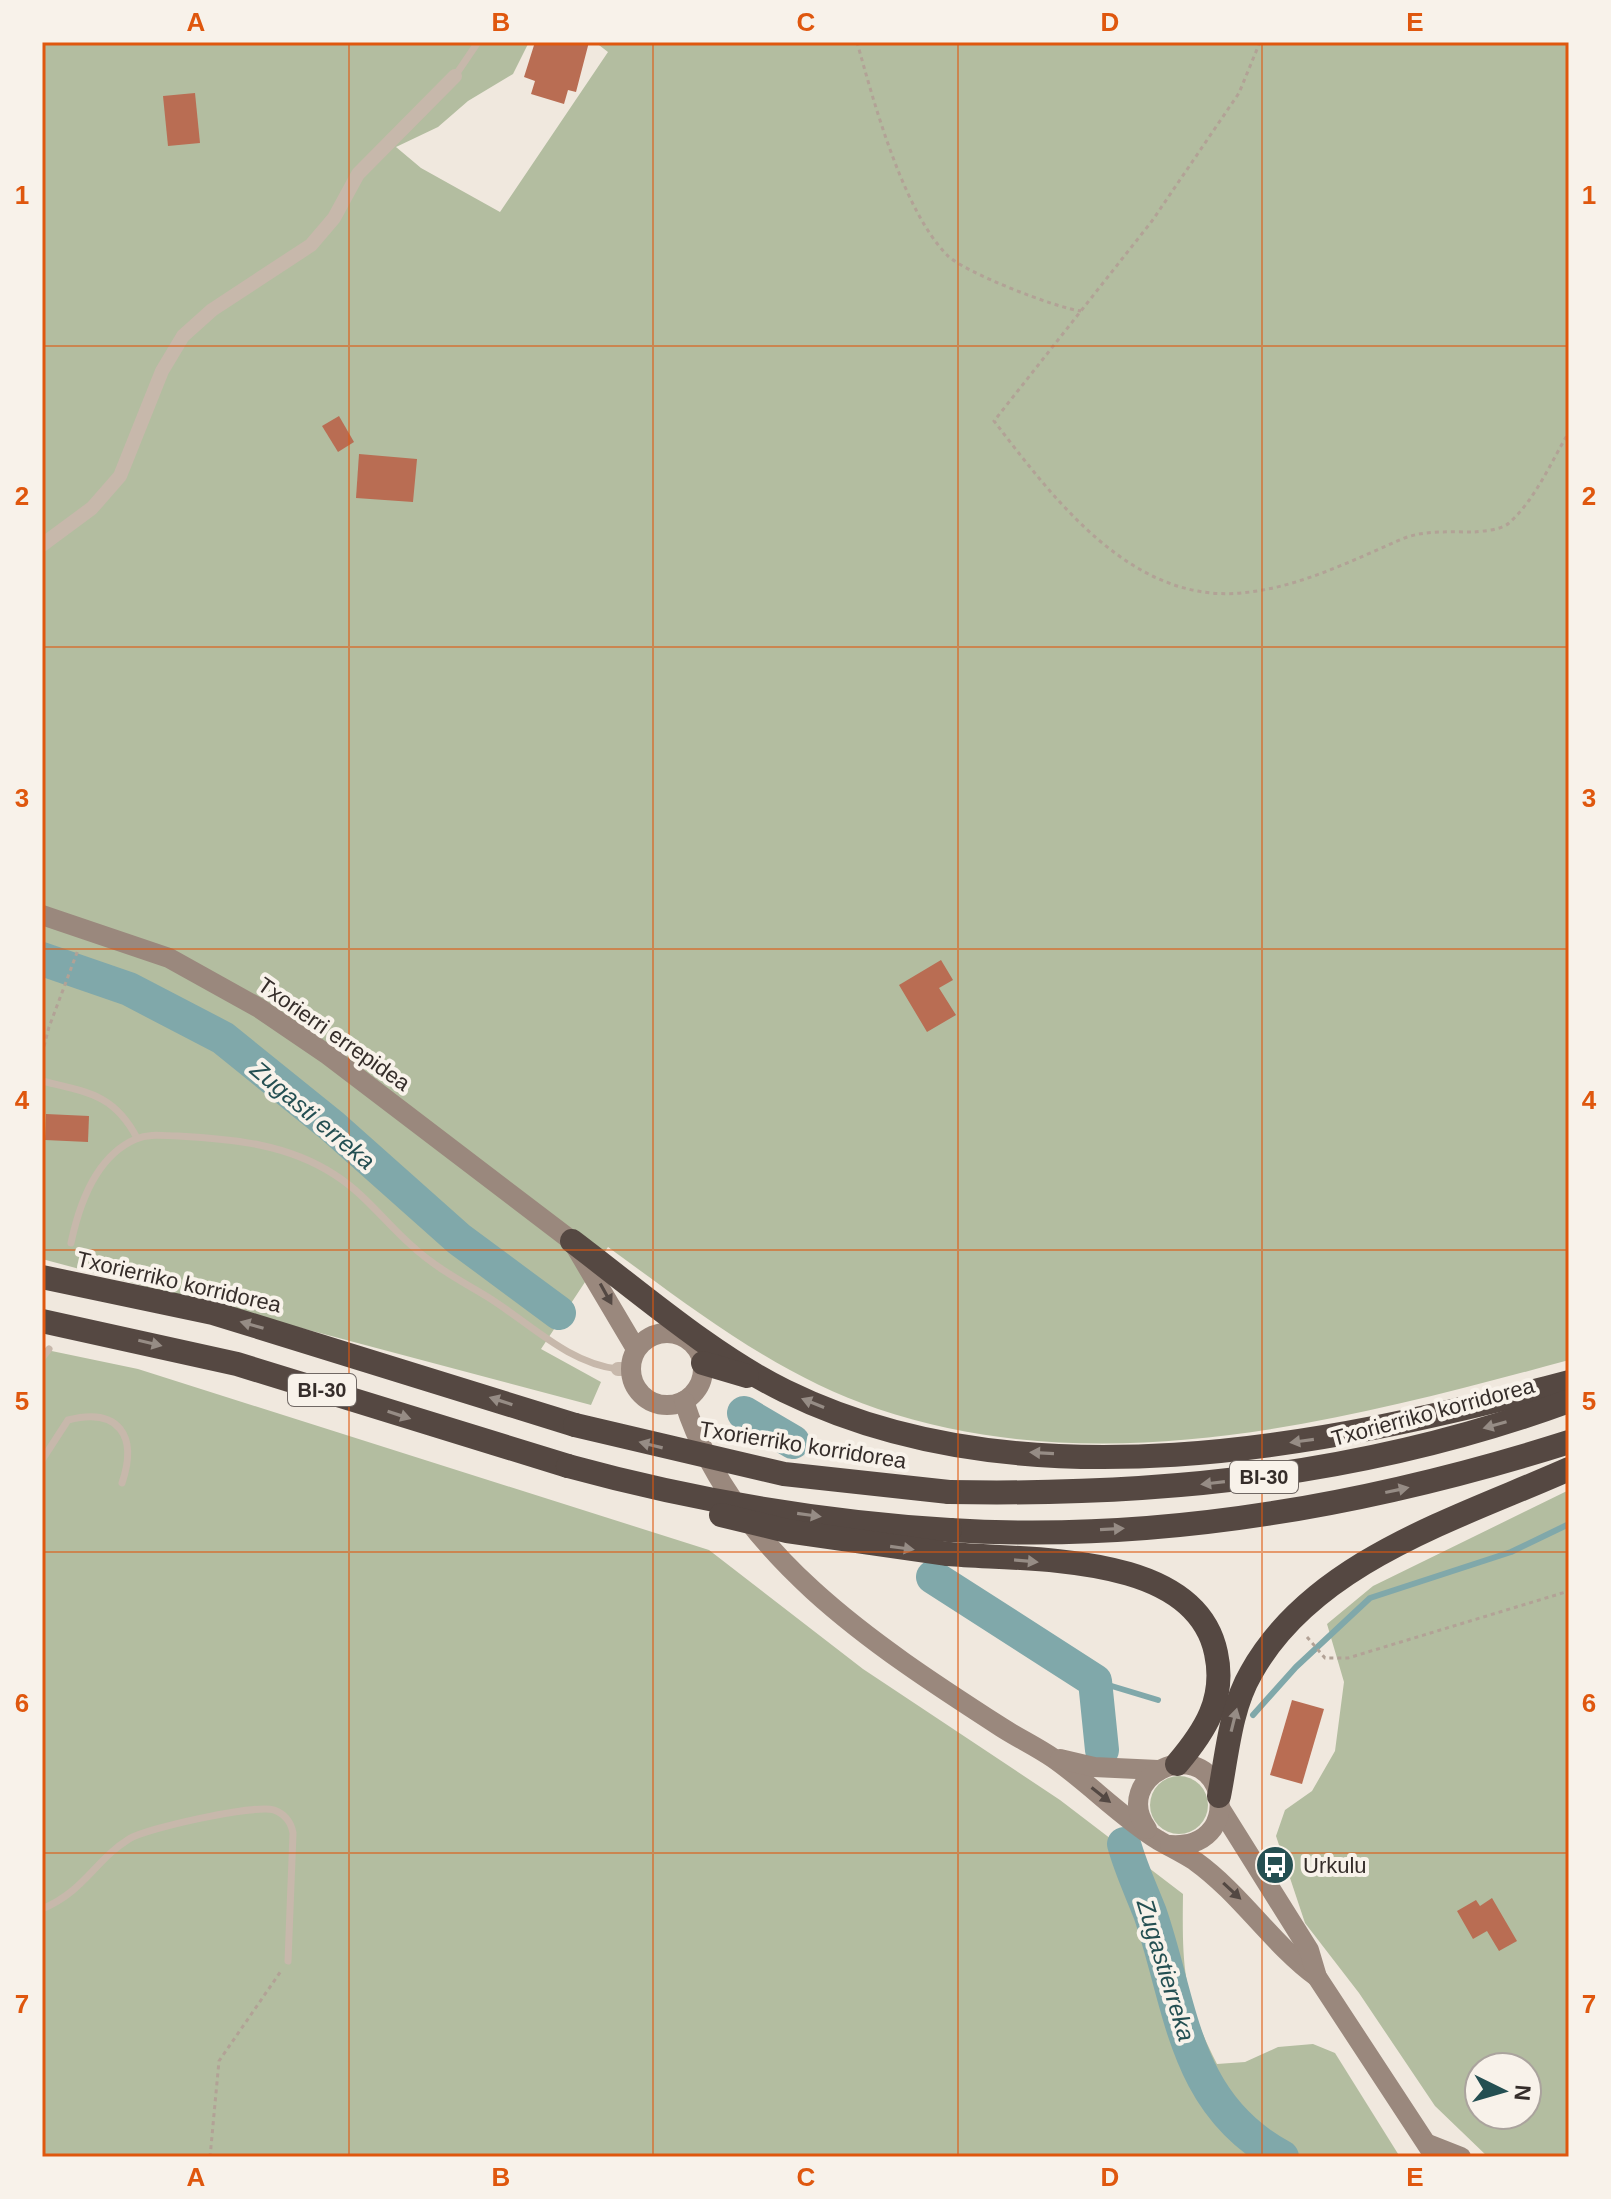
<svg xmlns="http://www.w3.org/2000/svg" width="1611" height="2199" font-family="Helvetica,sans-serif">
<rect width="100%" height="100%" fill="#f0e8de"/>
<g fill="#b3bda0" fill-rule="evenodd">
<path d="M42,42H529L513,74L468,101L438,127L396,147L421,168L500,212L608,52L595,42H1569V1360C1348,1420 1104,1485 878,1409C778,1376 692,1308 608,1247L541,1349L601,1382L591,1405L42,1259Z"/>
<path d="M42,1349L138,1369L709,1550L863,1669L1060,1800L1183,1894C1182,1967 1183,1998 1217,2064L1245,2062L1278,2047L1313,2044L1335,2053L1400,2157H42Z"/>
<path d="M1569,1490V2157H1488L1435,2106L1359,1993L1305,1923L1276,1836L1285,1810L1312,1791L1335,1751L1344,1682L1327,1624L1373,1586ZM1479,2067H1527V2115H1479Z"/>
<circle cx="1179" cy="1805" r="29"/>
</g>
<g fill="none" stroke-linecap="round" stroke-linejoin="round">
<g stroke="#80a8aa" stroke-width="6">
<path d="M1095,1681L1158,1700"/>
<path d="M1253,1715L1296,1667L1370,1598L1511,1552L1569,1524"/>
</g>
<g stroke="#80a8aa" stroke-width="34">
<path d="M42,959L129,989L223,1038L332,1126L459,1239L559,1313"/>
<path d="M744,1413L793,1442"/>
<path d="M933,1577L1095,1681L1102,1750"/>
<path d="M1124,1844C1131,1869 1141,1890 1150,1913C1182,2006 1183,2104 1282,2157"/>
</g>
</g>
<g fill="#b96d53">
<path d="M535,42H589L576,92L568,90L564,104L531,94L535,81L524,77Z"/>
<path d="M195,93L200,143L168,146L163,96Z"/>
<path d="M339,416L354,442L338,452L322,426Z"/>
<path d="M359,454L417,459L413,502L356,498Z"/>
<path d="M941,960L953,980L939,988L956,1015L927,1032L899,985Z"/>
<path d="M46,1114L89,1116L88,1142L45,1140Z"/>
<path d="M1292,1700L1324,1709L1302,1784L1270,1775Z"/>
<path d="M1492,1898L1517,1941L1499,1951L1487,1931L1473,1939L1457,1911L1476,1900L1480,1906Z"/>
</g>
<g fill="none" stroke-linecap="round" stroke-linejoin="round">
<g stroke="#b2a296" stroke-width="3" stroke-dasharray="4 4" stroke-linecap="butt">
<path d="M857,42C874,103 903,210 947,255C963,272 1056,308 1081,311"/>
<path d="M1260,42L1239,93L1152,221L994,421C1054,499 1131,603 1241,593C1298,588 1351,561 1402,539C1423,530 1451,532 1474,532C1484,531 1501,530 1509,523C1535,500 1551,462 1569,432"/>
<path d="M42,1054L49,1027L78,950"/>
<path d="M1307,1637L1325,1658H1348L1569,1591"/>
<path d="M210,2157L219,2061L281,1971"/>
</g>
<g stroke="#c7b8ab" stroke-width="7">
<path d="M455,76L478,42"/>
<path d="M42,1081C87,1092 114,1094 137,1138"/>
<path d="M71,1243C79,1205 96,1156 136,1139C150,1133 164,1136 178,1136C233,1139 288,1144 335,1175C365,1194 385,1222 411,1245C431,1264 457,1279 481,1293C525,1318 565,1363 618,1369"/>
<path d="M42,1358L49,1349"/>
<path d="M42,1460L68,1420C119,1407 138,1436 122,1483"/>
<path d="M42,1909C85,1891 95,1860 129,1839C147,1828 255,1804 274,1810C285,1814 291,1822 293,1833L288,1961"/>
</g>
<g stroke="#c7b8ab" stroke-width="14">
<path d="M42,545L92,508L120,476L162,371L183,336L212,310L311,245L334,218L358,174L455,76"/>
<path d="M618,1369H631"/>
</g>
<g stroke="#9a887d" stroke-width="20">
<path d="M42,915L169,958L259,1008L328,1055L572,1241L636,1349"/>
<circle cx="667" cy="1369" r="36"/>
<path d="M684,1401C732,1553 874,1645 1001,1727C1018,1738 1037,1747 1053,1758C1089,1783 1121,1817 1158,1840C1170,1847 1183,1853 1195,1861C1241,1894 1272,1944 1317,1977"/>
<path d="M1060,1759L1094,1767L1158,1770"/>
<path d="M1220,1808L1309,1950L1317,1977L1435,2157"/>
<path d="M1147,1829C1110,1777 1199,1734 1218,1792C1221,1804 1220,1817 1213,1828C1202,1843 1187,1846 1170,1845"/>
<path d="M1428,2144L1461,2157"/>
</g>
<g stroke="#554842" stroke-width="24">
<path d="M572,1241C637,1290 713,1356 785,1391C1023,1508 1325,1447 1569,1382"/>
<path d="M42,1277L213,1313L575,1425"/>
<path d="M42,1321L237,1364L568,1466"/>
<path d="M703,1363L747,1376"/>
<path d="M949,1492C1163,1496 1367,1475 1569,1401"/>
<path d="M950,1530C1160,1543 1370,1505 1569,1442"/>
<path d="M948,1554C1029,1561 1195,1551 1216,1653C1226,1699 1205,1731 1177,1764"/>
<path d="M1219,1796C1227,1756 1230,1709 1251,1673C1313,1561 1459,1518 1569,1469"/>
</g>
<g stroke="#554842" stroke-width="24">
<path d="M575,1425L784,1474L949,1492"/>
<path d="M568,1466C692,1500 821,1522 950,1530"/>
<path d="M721,1515L787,1531L948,1554"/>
</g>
</g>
<defs><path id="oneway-solid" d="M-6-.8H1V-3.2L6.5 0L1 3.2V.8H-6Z" transform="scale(2)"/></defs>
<g fill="#534843">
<use href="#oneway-solid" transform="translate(606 1294) rotate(61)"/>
<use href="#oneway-solid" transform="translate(1101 1795) rotate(38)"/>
<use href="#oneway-solid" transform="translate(1232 1891) rotate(43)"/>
</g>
<g fill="#968c85">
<use href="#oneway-solid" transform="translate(252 1325) rotate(-164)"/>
<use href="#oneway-solid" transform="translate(150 1343) rotate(13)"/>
<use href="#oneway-solid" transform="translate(501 1401) rotate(-162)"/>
<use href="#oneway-solid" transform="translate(813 1403) rotate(-158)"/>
<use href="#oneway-solid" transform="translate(399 1415) rotate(18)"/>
<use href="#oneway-solid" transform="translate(1495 1425) rotate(164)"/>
<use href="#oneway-solid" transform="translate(1302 1441) rotate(172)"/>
<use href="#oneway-solid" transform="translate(651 1445) rotate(-166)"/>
<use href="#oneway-solid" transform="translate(1042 1453) rotate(-177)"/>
<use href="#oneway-solid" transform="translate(1213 1483) rotate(173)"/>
<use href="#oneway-solid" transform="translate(1397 1490) rotate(-12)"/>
<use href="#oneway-solid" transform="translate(809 1515) rotate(8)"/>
<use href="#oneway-solid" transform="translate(1112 1529) rotate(-3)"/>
<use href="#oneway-solid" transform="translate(902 1548) rotate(8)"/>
<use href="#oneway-solid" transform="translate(1026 1561) rotate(5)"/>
<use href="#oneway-solid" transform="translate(1234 1720) rotate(-76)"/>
</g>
<path fill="none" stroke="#df570e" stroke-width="2" stroke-opacity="0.55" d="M349,42V2157M653,42V2157M958,42V2157M1262,42V2157M42,346H1569M42,647H1569M42,949H1569M42,1250H1569M42,1552H1569M42,1853H1569"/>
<defs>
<g id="bus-disc" transform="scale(2)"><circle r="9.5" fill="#244f52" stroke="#f8f2ea"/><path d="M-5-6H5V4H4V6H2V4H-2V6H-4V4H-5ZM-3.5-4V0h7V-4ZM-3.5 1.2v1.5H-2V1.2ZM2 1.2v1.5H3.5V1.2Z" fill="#fff"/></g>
</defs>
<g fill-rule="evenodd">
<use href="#bus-disc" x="1275" y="1865"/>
</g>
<g text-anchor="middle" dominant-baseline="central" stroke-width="8" stroke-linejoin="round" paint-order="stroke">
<g fill="#f8f2ea" stroke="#706864" stroke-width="2">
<rect x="288" y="1374" width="68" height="32" rx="6"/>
<rect x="1230" y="1461" width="68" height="32" rx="6"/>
</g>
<g font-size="20" font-weight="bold" fill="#352d2a">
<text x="322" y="1390">BI-30</text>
<text x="1264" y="1477">BI-30</text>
</g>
<g font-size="22" fill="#352d2a" stroke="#f8f2ea">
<text transform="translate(334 1034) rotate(35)">Txorierri errepidea</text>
<text transform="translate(179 1282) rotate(13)">Txorierriko korridorea</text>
<text transform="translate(1433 1412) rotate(-15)">Txorierriko korridorea</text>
<text transform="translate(803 1445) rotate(9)">Txorierriko korridorea</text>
</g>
<g font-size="22" fill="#352d2a" stroke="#f8f2ea" text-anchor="start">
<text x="1303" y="1865">Urkulu</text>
</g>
<g font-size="24" font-style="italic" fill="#244f52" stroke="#f8f2ea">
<text transform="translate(313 1115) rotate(40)">Zugasti erreka</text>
<text transform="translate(1166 1970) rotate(73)">Zugastierreka</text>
</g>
</g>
<rect width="1611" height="2199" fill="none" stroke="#f8f2ea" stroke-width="88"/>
<g transform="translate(1503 2091) rotate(95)"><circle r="38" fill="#f8f2ea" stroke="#aaa39d" stroke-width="2"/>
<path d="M0-6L14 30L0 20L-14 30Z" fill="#244f52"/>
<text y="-12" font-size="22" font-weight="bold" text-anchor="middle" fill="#352d2a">N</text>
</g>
<rect x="44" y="44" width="1523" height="2111" fill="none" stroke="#df570e" stroke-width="3"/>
<g font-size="26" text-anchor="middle" font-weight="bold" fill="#df570e">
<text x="196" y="31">A</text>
<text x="501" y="31">B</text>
<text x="806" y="31">C</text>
<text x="1110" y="31">D</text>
<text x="1415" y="31">E</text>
<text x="22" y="204">1</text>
<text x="1589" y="204">1</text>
<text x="22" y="505">2</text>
<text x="1589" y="505">2</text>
<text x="22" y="807">3</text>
<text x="1589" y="807">3</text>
<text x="22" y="1109">4</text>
<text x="1589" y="1109">4</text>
<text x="22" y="1410">5</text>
<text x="1589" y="1410">5</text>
<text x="22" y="1712">6</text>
<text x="1589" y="1712">6</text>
<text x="22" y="2013">7</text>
<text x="1589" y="2013">7</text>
<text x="196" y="2186">A</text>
<text x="501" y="2186">B</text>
<text x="806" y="2186">C</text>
<text x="1110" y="2186">D</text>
<text x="1415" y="2186">E</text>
</g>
</svg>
